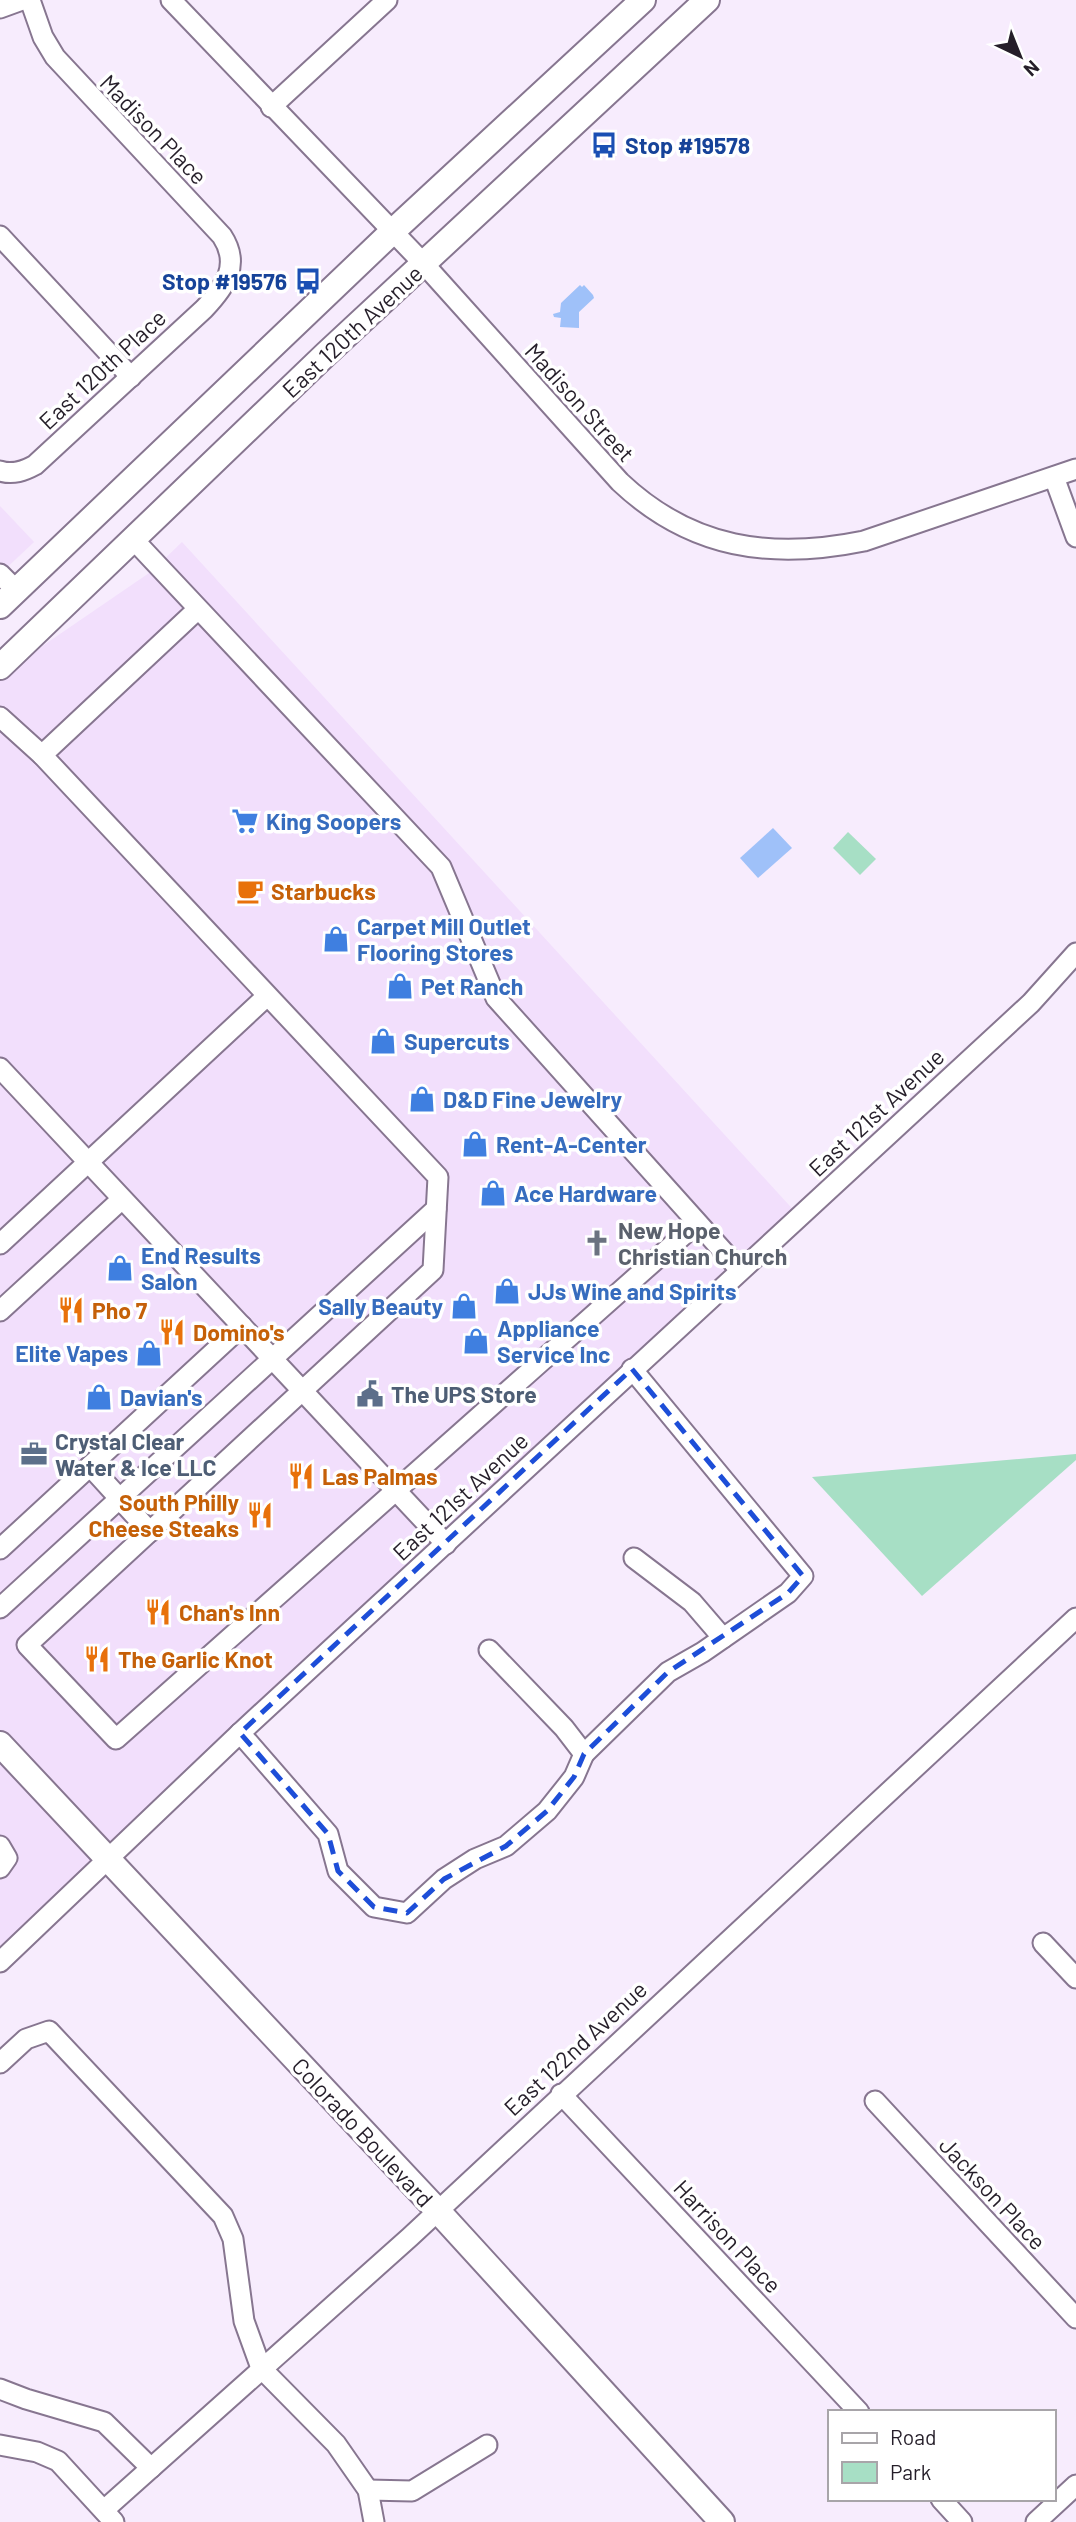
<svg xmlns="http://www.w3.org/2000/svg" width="1076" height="2522" font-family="Barlow,sans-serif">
<rect width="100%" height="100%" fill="#f7ecfd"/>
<g fill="#f2dffc">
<path d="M0,506L34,542L0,574Z"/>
<path d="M182,542L799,1216L0,1962V675L152,571Z"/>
</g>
<g fill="#a7dfc5">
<path d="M848,832L876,859L860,875L833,848Z"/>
<path d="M1076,1454V1460L922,1596L812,1477Z"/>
</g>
<g fill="#9fc1f9">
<path d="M580,285L582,287L584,285L593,295L594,298L579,312V328L560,327L561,318L554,317L553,314L560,312L561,303Z"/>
<path d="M773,828L792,848L758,878L740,858Z"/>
</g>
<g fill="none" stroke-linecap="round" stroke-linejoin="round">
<g stroke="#877690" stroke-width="23">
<g id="minor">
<path d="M171,0L424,264L620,482C691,549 771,560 864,541L1076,469"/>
<path d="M0,8L22,0"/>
<path d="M271,107L387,0"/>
<path d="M0,236L131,377"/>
<path d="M0,471C13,475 24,471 35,465L204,309C225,287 241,265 222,236L55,57L43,37L30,0"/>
<path d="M1054,477L1076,537"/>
<path d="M133,539L441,867L496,998L740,1270"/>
<path d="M0,574L16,590"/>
<path d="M0,717L42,755L438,1177L433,1270L27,1645L116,1739L696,1224"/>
<path d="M42,755L198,609"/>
<path d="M0,1068L446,1544"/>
<path d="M0,1244L267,996"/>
<path d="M0,1311L122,1199"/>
<path d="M90,1466L150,1532"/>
<path d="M0,1549L242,1326"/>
<path d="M634,1558L692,1602L723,1638"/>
<path d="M0,1608L436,1209"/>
<path d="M489,1650L564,1728L584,1754L668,1672L703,1652L788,1593L803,1576L632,1369"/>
<path d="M240,1733L328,1834L338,1871L374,1907L407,1913L444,1879L475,1859L506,1846L547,1811L574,1777L584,1754"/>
<path d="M0,1846L7,1858L0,1868"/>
<path d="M1043,1943L1076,1978"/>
<path d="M0,1962L240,1733L1031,1003L1076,953"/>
<path d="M0,2063L26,2039L49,2031L223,2216L233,2239L244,2321L261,2368L336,2444L368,2490L374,2522"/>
<path d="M561,2094L859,2412"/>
<path d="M875,2101L1076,2318"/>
<path d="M0,2389L26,2399L104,2422L151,2468"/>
<path d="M0,2445L37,2452L58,2461L114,2522"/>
<path d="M368,2490L412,2491L487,2445"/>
<path d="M941,2499L962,2522"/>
<path d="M104,2510L410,2237L1076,1618"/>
<path d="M1036,2522L1076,2485"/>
</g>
</g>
<g stroke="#877690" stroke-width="28">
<g id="major">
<path d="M0,606L392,232L643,0"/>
<path d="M0,667L326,354L707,0"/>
<path d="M0,1744L437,2210L722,2522"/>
</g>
</g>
<use href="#minor" stroke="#fff" stroke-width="19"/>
<use href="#major" stroke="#fff" stroke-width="24"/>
</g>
<path fill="none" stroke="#1d4ed8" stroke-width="5" stroke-dasharray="14 9" stroke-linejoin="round" d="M632,1369L803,1576L788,1593L668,1672L584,1754L574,1777L547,1811L506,1846L444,1879L407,1913L374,1907L338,1871L328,1834L240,1733Z"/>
<defs>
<g id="bus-bare" transform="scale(2.1)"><path d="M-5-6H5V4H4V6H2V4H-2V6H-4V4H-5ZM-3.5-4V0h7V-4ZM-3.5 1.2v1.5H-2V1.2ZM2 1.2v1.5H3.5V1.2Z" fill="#1a4fb4" stroke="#fff" stroke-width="2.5" paint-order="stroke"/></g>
<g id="supermarket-bare" transform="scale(2.1)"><path d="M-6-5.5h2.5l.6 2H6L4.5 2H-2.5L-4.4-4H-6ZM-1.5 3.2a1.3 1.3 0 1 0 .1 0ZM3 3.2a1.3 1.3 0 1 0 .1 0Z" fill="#3f7fe0" stroke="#fff" stroke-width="2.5" paint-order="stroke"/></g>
<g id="cafe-bare" transform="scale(2.1)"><path d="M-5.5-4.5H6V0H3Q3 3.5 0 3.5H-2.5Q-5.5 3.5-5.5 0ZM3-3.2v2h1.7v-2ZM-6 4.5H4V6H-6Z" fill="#e8710a" stroke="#fff" stroke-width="2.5" paint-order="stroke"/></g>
<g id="shop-bare" transform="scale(2.1)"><path d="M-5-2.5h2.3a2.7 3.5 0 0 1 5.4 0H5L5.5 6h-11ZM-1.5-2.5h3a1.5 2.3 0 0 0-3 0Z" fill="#3f7fe0" stroke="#fff" stroke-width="2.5" paint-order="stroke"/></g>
<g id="church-bare" transform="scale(2.1)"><path d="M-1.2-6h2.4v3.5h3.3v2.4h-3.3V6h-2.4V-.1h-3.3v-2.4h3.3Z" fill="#6b7280" stroke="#fff" stroke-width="2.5" paint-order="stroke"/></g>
<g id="restaurant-bare" transform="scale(2.1)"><path d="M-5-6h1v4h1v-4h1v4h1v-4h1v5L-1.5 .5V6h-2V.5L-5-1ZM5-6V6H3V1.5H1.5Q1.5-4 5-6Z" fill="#e8710a" stroke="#fff" stroke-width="2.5" paint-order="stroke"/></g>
<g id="civic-bare" transform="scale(2.1)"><path d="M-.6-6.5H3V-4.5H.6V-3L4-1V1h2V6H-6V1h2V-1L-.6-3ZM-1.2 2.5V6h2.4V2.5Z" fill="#5c6f8a" stroke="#fff" stroke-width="2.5" paint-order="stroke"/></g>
<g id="office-bare" transform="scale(2.1)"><path d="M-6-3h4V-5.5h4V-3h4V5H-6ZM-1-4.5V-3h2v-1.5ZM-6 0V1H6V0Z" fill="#5c6f8a" stroke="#fff" stroke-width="2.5" paint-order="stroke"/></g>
</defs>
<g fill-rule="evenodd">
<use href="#bus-bare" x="604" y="145"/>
<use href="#bus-bare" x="308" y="281"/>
<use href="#supermarket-bare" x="245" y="821"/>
<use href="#cafe-bare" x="250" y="891"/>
<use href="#shop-bare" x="336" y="939"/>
<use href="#shop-bare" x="400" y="986"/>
<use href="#shop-bare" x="383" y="1041"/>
<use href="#shop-bare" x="422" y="1099"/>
<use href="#shop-bare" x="475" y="1144"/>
<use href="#shop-bare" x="493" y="1193"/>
<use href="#church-bare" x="597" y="1243"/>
<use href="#shop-bare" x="120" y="1268"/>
<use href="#shop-bare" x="507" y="1291"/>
<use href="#shop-bare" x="464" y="1306"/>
<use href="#restaurant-bare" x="71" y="1310"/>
<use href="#restaurant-bare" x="172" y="1332"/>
<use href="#shop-bare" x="476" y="1341"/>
<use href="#shop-bare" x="149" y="1353"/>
<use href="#civic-bare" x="370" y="1394"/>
<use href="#shop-bare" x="99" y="1397"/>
<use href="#office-bare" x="34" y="1454"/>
<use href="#restaurant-bare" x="301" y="1476"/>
<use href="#restaurant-bare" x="260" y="1515"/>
<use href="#restaurant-bare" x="158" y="1612"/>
<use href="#restaurant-bare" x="97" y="1659"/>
</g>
<g text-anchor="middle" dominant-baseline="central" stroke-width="7" stroke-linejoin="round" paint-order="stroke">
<g font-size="23" fill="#251e29" stroke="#fff">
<text transform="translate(154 129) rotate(46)">Madison Place</text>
<text transform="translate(352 331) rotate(-43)">East 120th Avenue</text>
<text transform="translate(102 369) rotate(-43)">East 120th Place</text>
<text transform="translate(580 402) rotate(48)">Madison Street</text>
<text transform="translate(876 1112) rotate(-43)">East 121st Avenue</text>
<text transform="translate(460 1496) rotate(-43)">East 121st Avenue</text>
<text transform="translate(575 2048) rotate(-43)">East 122nd Avenue</text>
<text transform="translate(363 2132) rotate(47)">Colorado Boulevard</text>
<text transform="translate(993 2193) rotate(47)">Jackson Place</text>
<text transform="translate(728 2236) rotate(47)">Harrison Place</text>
</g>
<g font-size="23" font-weight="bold" fill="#164399" stroke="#fff" text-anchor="start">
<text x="625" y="145">Stop #19578</text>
<text x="287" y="281" text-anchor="end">Stop #19576</text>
</g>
<g font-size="23" font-weight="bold" fill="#366cbe" stroke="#fff" text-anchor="start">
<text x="266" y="821">King Soopers</text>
<text x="357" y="926">Carpet Mill Outlet<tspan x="357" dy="26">Flooring Stores</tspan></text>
<text x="421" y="986">Pet Ranch</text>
<text x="404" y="1041">Supercuts</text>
<text x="443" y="1099">D&amp;D Fine Jewelry</text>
<text x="496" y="1144">Rent-A-Center</text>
<text x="514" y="1193">Ace Hardware</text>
<text x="141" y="1255">End Results<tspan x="141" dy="26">Salon</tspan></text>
<text x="528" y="1291">JJs Wine and Spirits</text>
<text x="443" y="1306" text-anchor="end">Sally Beauty</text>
<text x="497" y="1328">Appliance<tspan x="497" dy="26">Service Inc</tspan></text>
<text x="128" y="1353" text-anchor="end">Elite Vapes</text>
<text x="120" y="1397">Davian's</text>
</g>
<g font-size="23" font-weight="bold" fill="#c56008" stroke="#fff" text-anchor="start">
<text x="271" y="891">Starbucks</text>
<text x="92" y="1310">Pho 7</text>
<text x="193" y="1332">Domino's</text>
<text x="322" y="1476">Las Palmas</text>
<text x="239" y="1502" text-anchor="end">South Philly<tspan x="239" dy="26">Cheese Steaks</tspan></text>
<text x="179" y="1612">Chan's Inn</text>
<text x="118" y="1659">The Garlic Knot</text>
</g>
<g font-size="23" font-weight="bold" fill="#5b616d" stroke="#fff" text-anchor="start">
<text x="618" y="1230">New Hope<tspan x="618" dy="26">Christian Church</tspan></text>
</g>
<g font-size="23" font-weight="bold" fill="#4e5e75" stroke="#fff" text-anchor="start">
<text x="391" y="1394">The UPS Store</text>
<text x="55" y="1441">Crystal Clear<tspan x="55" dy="26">Water &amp; Ice LLC</tspan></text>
</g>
</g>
<rect x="828" y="2410" width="228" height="91" fill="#ffffff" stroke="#a8a5a9" stroke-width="2"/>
<rect x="842" y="2433" width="35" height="10" fill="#ffffff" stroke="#a8a5a9" stroke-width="2"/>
<text x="890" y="2445" font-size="21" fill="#251e29">Road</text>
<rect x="842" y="2462" width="35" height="21" fill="#a7dfc5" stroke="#a8a5a9" stroke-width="2"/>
<text x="890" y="2480" font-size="21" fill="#251e29">Park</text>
<g transform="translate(1020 56) rotate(137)" stroke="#ffffff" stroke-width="5" paint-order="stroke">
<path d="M0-5L12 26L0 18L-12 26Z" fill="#251e29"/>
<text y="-10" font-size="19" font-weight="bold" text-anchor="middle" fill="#251e29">N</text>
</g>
</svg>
